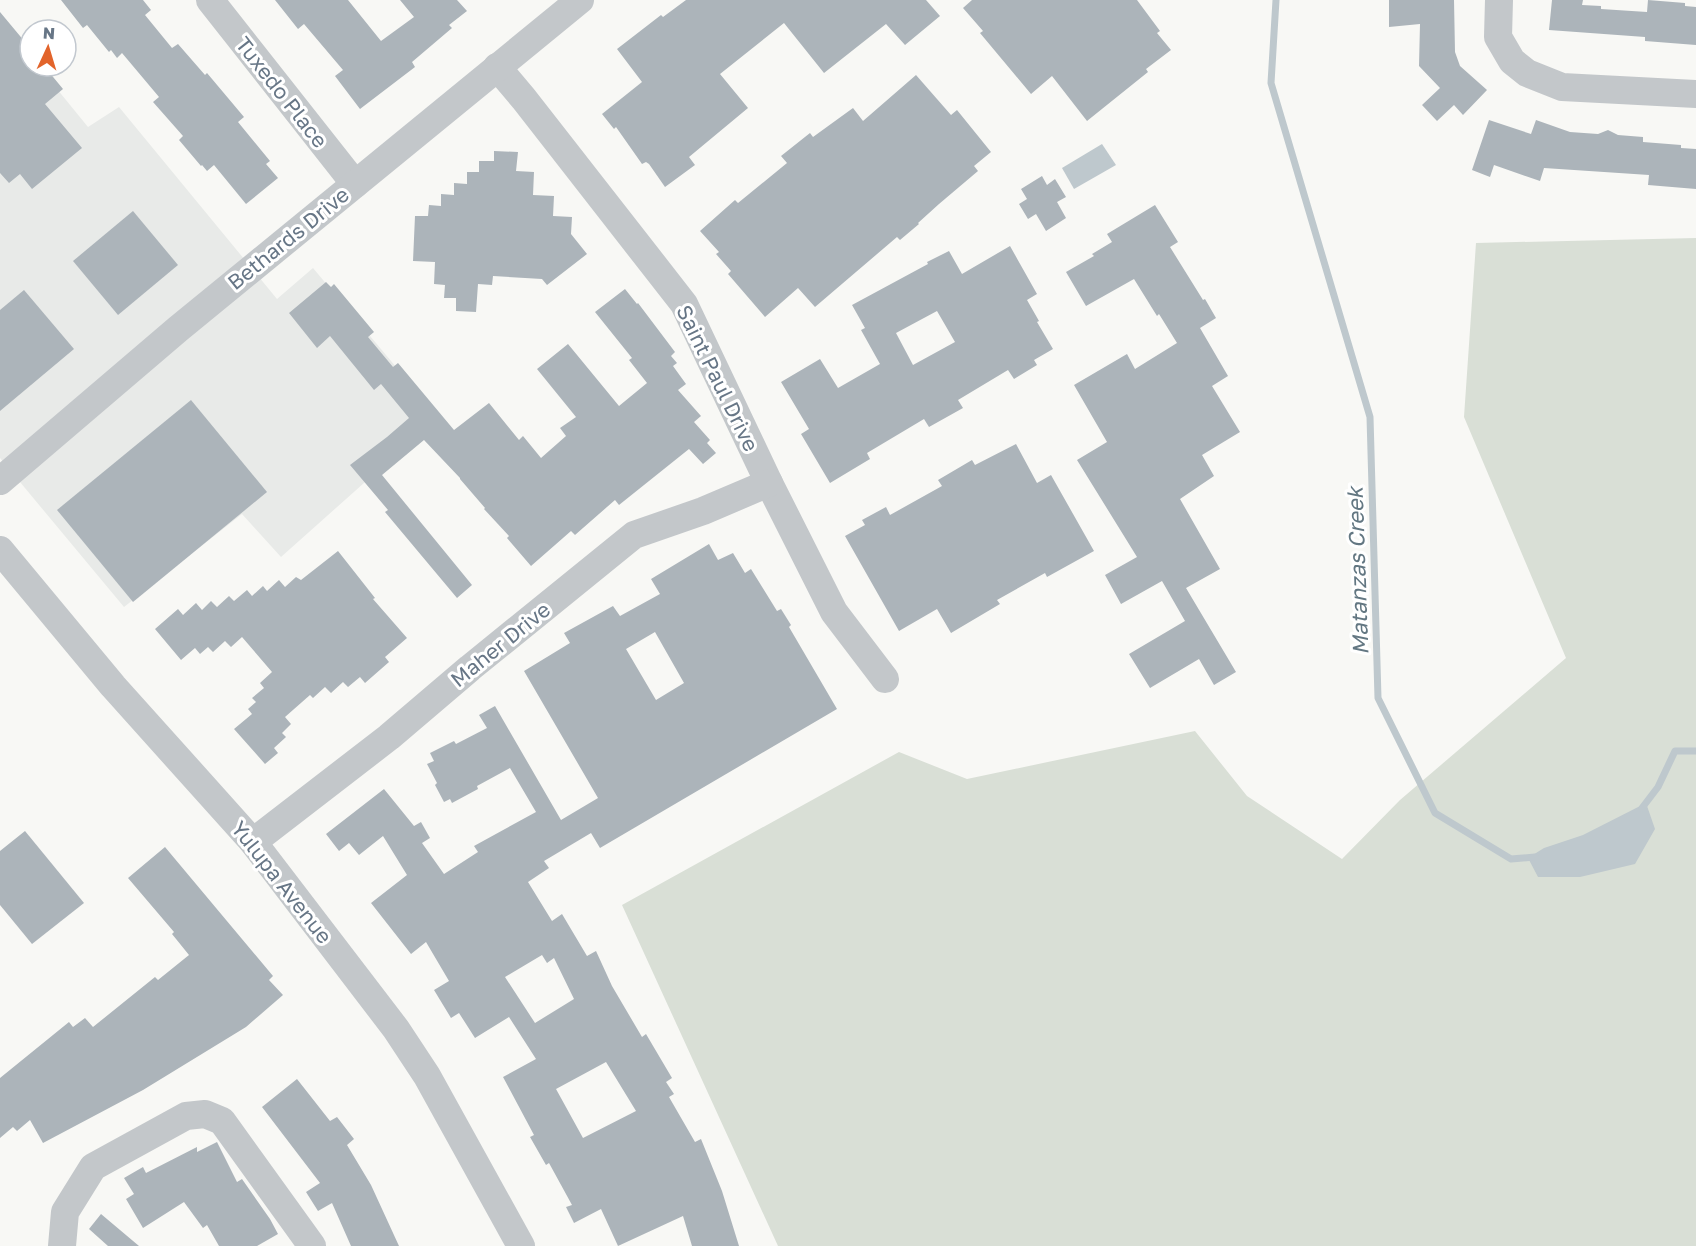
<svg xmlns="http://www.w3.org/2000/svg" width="1696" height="1246" font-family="'Golos Text',sans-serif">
<rect width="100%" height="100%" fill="#f8f8f5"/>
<path fill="#e8eae8" d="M57,89L88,127L119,107L277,299L313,268L438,417L281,557L242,514L124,607L0,458V129Z"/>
<path fill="#d9dfd6" d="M1696,238V1246H778L622,905L899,752L967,779L1195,731L1247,796L1342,859L1400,800L1566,658L1464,417L1476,243Z"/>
<g fill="#bec8cd">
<path d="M1102,144L1116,165L1074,189L1062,168Z"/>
<path d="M1646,803L1655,829L1635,864L1580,877H1538L1528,858L1544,848L1583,835Z"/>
</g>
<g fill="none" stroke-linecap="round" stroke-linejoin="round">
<g stroke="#bec8cd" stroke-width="7">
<path d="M1276,0L1271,83L1370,417L1378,698L1435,813L1511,859L1535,857"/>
<path d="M1642,808L1658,787L1675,751H1696"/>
</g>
</g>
<g fill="#acb4ba" fill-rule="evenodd">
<path d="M61,0H143L151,10L145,15L172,48L178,44L205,75L207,73L244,117L238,122L270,161L266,164L278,178L246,204L214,165L207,171L202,165L201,166L179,140L183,136L153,102L159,97L122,53L117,58L111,50L109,52L87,25L83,28Z"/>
<path d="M275,0H348L381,41L414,17L400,0H457L467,11L449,25L452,28L412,62L415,67L360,109L335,76L343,70L304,24L298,29Z"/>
<path d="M686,0H926L940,16L905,45L886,24L824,73L784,23L720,74L748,108L689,157L695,165L665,187L649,164L646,162L642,164L616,127L614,129L602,114L642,82L617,49L661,15L663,17Z"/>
<path d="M972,0H1137L1160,31L1157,33L1171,50L1146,69L1148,72L1087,121L1052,76L1031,94L980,33L983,31L963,8Z"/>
<path d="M1389,0H1454L1455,52L1460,66L1487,90L1463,115L1454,105L1437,121L1422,105L1440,88L1419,66L1420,24L1389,27Z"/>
<path d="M1552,0H1583L1582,5L1601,6V9L1647,12L1648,0L1685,3V6L1696,7V45L1645,41V37L1549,30Z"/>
<path d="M0,12L30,48V66H44L63,89L45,104L82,148L32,189L20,174L9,183L0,173Z"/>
<path d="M916,75L951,115L957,110L991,152L974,166L978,171L939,204L918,223L919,224L900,240L897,237L815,307L798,288L765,317L728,274L731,271L716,254L719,252L700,231L735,200L738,203L787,163L781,156L810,133L813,137L853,108L863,121Z"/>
<path d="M1489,120L1531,134L1536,120L1570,132L1598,134L1608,130L1618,135L1643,137V142L1681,145V148L1696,149V189L1648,185L1649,175L1544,168L1540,181L1494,165L1490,177L1472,170Z"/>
<path d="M494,151L518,152L516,171L534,172L533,195L554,196L553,216L572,217L571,234L587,254L547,285L542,279L493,276L492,285L478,284L476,312L456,311V298H444L445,285L434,284L435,262L413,261L415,216H428L429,205L441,206V194L454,195V183L467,184V172H479V161H494Z"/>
<path d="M1042,176L1047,185L1055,179L1066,197L1057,202L1066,218L1046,231L1036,214L1028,219L1019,204L1027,199L1021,189Z"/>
<path d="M1155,205L1178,242L1170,247L1203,300L1205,299L1216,318L1200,328L1228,376L1212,386L1240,432L1202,455L1214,476L1180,499L1220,569L1186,588L1236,672L1214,685L1199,659L1150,688L1129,654L1185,621L1162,581L1121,604L1105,575L1137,557L1077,460L1107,442L1074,385L1127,354L1135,369L1177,343L1159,314L1157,316L1134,279L1086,306L1066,272L1094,256L1092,254L1112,242L1107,234Z"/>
<path d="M133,211L178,265L118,315L73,261Z"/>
<path d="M1010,246L1037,294L1027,300L1039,321L1037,322L1053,349L1034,360L1037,365L1014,379L1008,370L958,400L963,408L929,427L924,419L867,453L870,459L830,483L801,434L809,429L781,382L820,359L838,388L880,364L861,330L865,328L852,305L928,264L927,262L949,251L962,274ZM937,311L955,342L913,365L896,333Z"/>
<path d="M326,282L331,287L334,284L374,332L368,337L393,367L398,363L454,430L489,403L519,440L523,436L541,458L566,436L560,428L576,417L537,369L568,344L619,406L647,383L629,360L632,358L595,312L625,289L637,304L638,303L675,352L671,356L677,363L673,366L686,384L678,390L701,416L694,422L710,440L707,443L716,453L703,464L689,449L619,505L615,500L575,535L571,531L531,566L507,538L509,536L484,509L485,508L460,479V478L424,440L382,475L472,585L457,598L385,512L388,510L350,465L387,437L409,418L381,384L374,390L330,336L317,348L289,313Z"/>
<path d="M24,290L74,349L0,411V310Z"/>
<path d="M191,400L267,492L133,602L57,510Z"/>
<path d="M1016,444L1037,483L1051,475L1094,551L1047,577L1045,573L997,600L1000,604L951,633L937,609L899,631L845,536L865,525L862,520L886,507L890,515L942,486L938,480L972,460L975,465Z"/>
<path d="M709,544L718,560L733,553L745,573L751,569L777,611L781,609L791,625L789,627L837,709L600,848L591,833L544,861L549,868L528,882L552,921L562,914L587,956L596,951L612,986L642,1037L646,1034L672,1078L666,1082L674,1094L669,1097L695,1142L701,1139L722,1191L739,1246H692L683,1216L618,1246L601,1209L574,1223L566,1207L572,1205L549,1163L546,1165L530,1137L534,1135L503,1077L536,1059L509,1017L475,1038L459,1013L451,1018L434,990L449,981L426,942L411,954L371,903L407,875L383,836L359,855L349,843L339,851L326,834L384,789L414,826L421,822L430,838L422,843L444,874L478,852L474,846L536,812L510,768L477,786L478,789L452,803L450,799L444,802L435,785L437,783L427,764L434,761L430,753L454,741L456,744L487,728L479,715L495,706L561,820L598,798L524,671L570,643L564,633L613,606L620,616L660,594L651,579ZM655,632L684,683L656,700L626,649ZM542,955L547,963L554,958L574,999L535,1023L505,977ZM606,1062L636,1111L583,1138L556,1089Z"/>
<path d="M338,551L375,598L373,599L407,638L385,657L389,662L365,683L360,677L348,687L343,682L331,693L325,687L313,698L310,695L285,717L291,724L282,733L286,737L274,748L278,753L265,764L234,729L252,714L248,709L256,702L252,698L264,688L260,683L272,672L242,637L231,647L225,641L213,652L208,647L200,654L195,648L181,660L155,629L178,609L183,615L196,603L202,610L211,601L217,607L229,596L234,601L247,590L252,596L263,586L267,591L279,580L285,587L296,577L301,580Z"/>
<path d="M25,831L84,903L32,944L0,905V851Z"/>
<path d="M165,847L273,976L269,980L283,995L246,1027L143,1090L43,1143L30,1120L17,1131L13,1127L0,1138V1078L69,1022L73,1027L85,1018L93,1027L155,977L158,980L189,955L172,934L174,932L128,878Z"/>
<path d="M297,1079L330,1121L337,1117L354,1139L347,1145L371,1185L399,1246H351L332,1203L318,1211L306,1192L320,1183L262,1107Z"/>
<path d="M217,1142L237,1182L242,1179L270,1219L278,1234L257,1246H219L207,1225L203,1228L184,1202L143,1228L126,1199L134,1194L124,1178L143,1167L146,1173L197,1147V1152Z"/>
<path d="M101,1214L139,1246H108L89,1229Z"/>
</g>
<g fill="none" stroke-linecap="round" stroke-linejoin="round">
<g stroke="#c3c7ca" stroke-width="28">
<path d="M210,0L355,184"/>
<path d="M1499,0L1498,37L1512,61L1527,73L1562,87L1696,94"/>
<path d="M497,67L524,99L684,304L769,483L834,612L885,679"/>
<path d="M0,481L178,329L580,0"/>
<path d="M0,550L113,686L253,842L396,1029L427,1076L521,1246"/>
<path d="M253,842L389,737L470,668L634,535L703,511L769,483"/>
<path d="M62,1246L65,1212L93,1167L186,1116L205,1114L222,1121L312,1246"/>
</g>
</g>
<g text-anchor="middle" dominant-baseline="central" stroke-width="6" stroke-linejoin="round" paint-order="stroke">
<g font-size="21" fill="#677686" stroke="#fff">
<text transform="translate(282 92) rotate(52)">Tuxedo Place</text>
<text transform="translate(288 238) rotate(-39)">Bethards Drive</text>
<text transform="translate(718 378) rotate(64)">Saint Paul Drive</text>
<text transform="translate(500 644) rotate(-39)">Maher Drive</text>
<text transform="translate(282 882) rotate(52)">Yulupa Avenue</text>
</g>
<g font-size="22" font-style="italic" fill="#637782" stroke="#fff">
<text transform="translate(1357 571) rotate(-92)">Matanzas Creek</text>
</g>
</g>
<g transform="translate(48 48) rotate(4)"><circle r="28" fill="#ffffff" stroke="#c2c8cf" stroke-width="1.5"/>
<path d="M0-4.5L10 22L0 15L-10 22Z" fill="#e2642b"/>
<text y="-9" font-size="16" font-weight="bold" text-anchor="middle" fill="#677686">N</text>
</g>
</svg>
